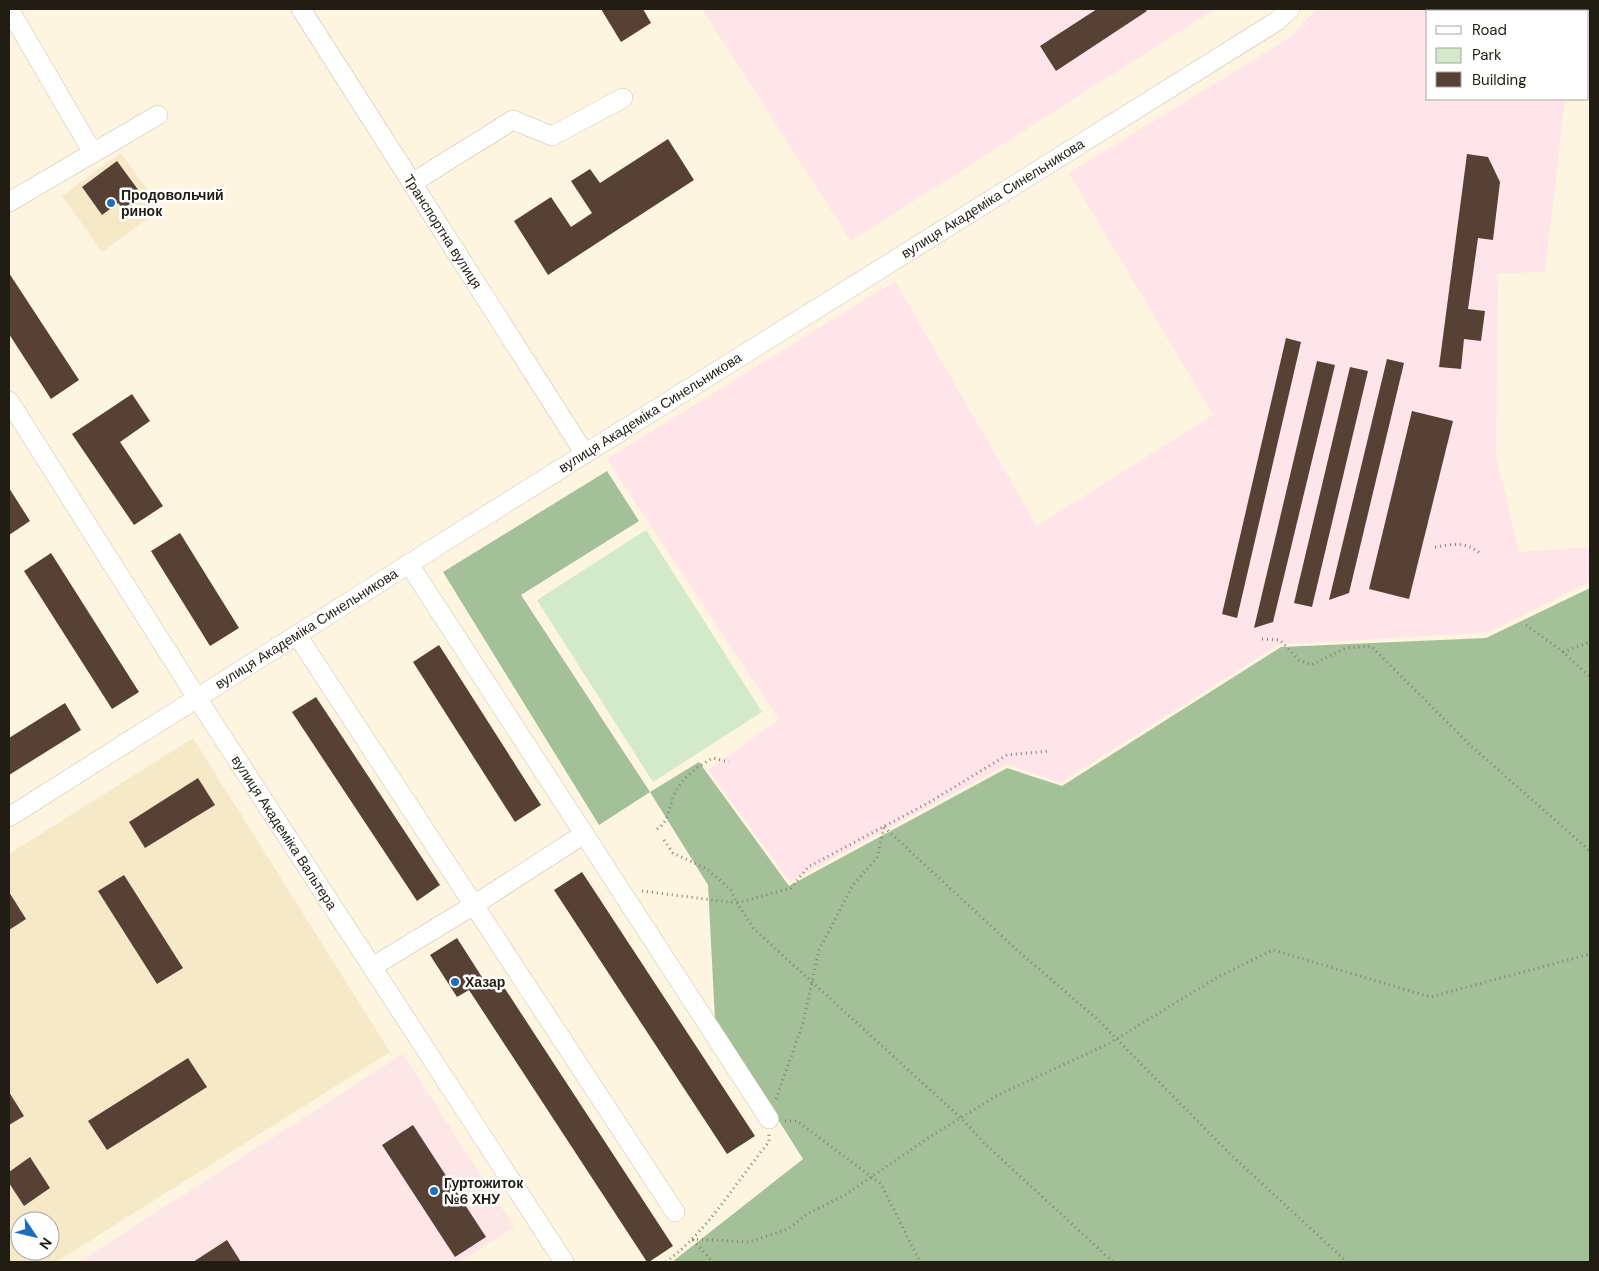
<svg xmlns="http://www.w3.org/2000/svg" width="1599" height="1271" font-family="'DM Sans',sans-serif">
<rect width="100%" height="100%" fill="#fdf5e0"/>
<g fill="#f6e9c7" fill-rule="evenodd">
<path d="M121,153L161,209L102,252L62,196Z"/>
<path d="M193,738L390,1052L56,1262H9V854ZM20,1221H50V1251H20Z"/>
</g>
<g fill="#ffe4e9">
<path d="M702,9H1215L851,241Z"/>
<path d="M1317,9H1575V11H1428V99H1565L1545,272L1498,273L1496,456L1519,552L1590,547V582L1489,632L1278,645L1060,783L1008,764L790,882L708,770L779,720L607,459L895,281L1037,526L1213,415L1069,173L1289,38Z"/>
</g>
<path fill="#fce6e6" d="M403,1054L514,1227L460,1262H79Z"/>
<path fill="#d2eaca" d="M646,530L762,712L653,782L537,600Z"/>
<path fill="#a3c098" d="M607,471L639,521L521,595L650,792L699,762L789,886L1007,768L1062,786L1281,647L1486,638L1590,588V1262H672L803,1159L715,1020L708,885L650,792L599,825L443,572Z"/>
<g fill="#564134">
<path d="M601,9H643L651,23L621,42Z"/>
<path d="M1097,9H1145L1147,11L1056,71L1040,46Z"/>
<path d="M668,139L694,180L548,275L514,221L551,197L571,227L592,213L571,181L590,169L600,183Z"/>
<path d="M1467,154L1488,157L1500,182L1493,240L1478,238L1468,309L1485,311L1481,341L1464,339L1461,369L1439,367Z"/>
<path d="M117,161L142,195L123,209L118,203L102,215L82,187Z"/>
<path d="M9,273L79,380L51,399L9,334Z"/>
<path d="M1286,338L1301,342L1237,618L1222,614Z"/>
<path d="M1387,359L1404,363L1349,593L1329,600Z"/>
<path d="M1317,361L1335,365L1273,622L1254,628Z"/>
<path d="M1350,367L1368,371L1312,607L1294,603Z"/>
<path d="M132,394L150,421L120,442L163,506L134,525L72,434Z"/>
<path d="M1412,411L1453,421L1409,599L1369,589Z"/>
<path d="M9,488L30,521L9,535Z"/>
<path d="M180,533L239,628L210,646L151,551Z"/>
<path d="M51,553L139,692L112,709L24,571Z"/>
<path d="M439,645L541,805L515,822L413,662Z"/>
<path d="M316,697L440,885L417,901L292,712Z"/>
<path d="M65,703L81,730L9,775V738Z"/>
<path d="M198,778L215,805L145,848L129,822Z"/>
<path d="M582,872L755,1136L727,1154L554,890Z"/>
<path d="M124,875L183,968L157,984L98,891Z"/>
<path d="M9,892L26,919L9,930Z"/>
<path d="M457,938L487,985L498,978L673,1246L649,1262H647L469,990L457,997L430,955Z"/>
<path d="M188,1058L207,1087L107,1150L88,1121Z"/>
<path d="M9,1092L24,1116L9,1125Z"/>
<path d="M413,1125L486,1237L455,1257L382,1145Z"/>
<path d="M30,1157L50,1188L24,1206L9,1183V1172Z"/>
<path d="M227,1240L241,1262H193Z"/>
</g>
<g fill="none" stroke-linecap="round" stroke-linejoin="round">
<g stroke="#cbc1a8" stroke-width="20">
<g id="minor">
<path d="M9,9L93,153"/>
<path id="s1" d="M301,9L585,454"/>
<path d="M412,183L513,120L552,136L623,98"/>
<path d="M9,202L158,115"/>
<path id="s2" d="M9,401L197,698L564,1262"/>
<path d="M409,564L769,1119"/>
<path d="M297,635L675,1212"/>
<path id="s3" d="M9,817C430,549 853,285 1277,21L1290,9"/>
<path d="M372,967L474,905L584,834"/>
</g>
</g>
<g stroke="#868172" stroke-width="3" stroke-dasharray="1 4" stroke-linecap="butt">
<path d="M1435,547C1455,544 1465,541 1481,554"/>
<path d="M1526,625L1563,652L1590,677"/>
<path d="M1262,639L1280,640L1299,660L1311,665L1346,648L1371,646L1469,744L1590,851"/>
<path d="M1563,652L1590,642"/>
<path d="M884,827L1018,951L1096,1018L1231,1155L1347,1262"/>
<path d="M657,829C670,821 668,808 674,795C681,778 698,766 713,758L729,762"/>
<path d="M664,840L673,853L707,869L731,890L737,903L791,888L808,867L928,803L1007,755L1049,751"/>
<path d="M642,891L737,903L754,929L961,1118L984,1143L1113,1262"/>
<path d="M776,1099L803,1023L819,950L853,885L877,858L884,828"/>
<path d="M785,1121H797L881,1184L920,1262"/>
<path d="M692,1239L749,1242L788,1229L807,1214L845,1195L928,1138L998,1095L1108,1044L1218,977L1273,950L1430,997L1590,954"/>
<path d="M693,1240L713,1262"/>
<path d="M666,1262C709,1230 735,1183 769,1142V1134"/>
</g>
<use href="#minor" stroke="#fff" stroke-width="19"/>
</g>
<g fill="#1d6ebc" stroke="#fff" stroke-width="2">
<circle cx="111" cy="203" r="5"/>
<circle cx="455" cy="982" r="5"/>
<circle cx="434" cy="1191" r="5"/>
</g>
<g text-anchor="middle" dominant-baseline="central" stroke-width="5" stroke-linejoin="round" paint-order="stroke">
<g font-size="14" font-weight="bold" fill="#211d13" stroke="#fff" text-anchor="start">
<text x="121" y="195">Продовольчий<tspan x="121" dy="16">ринок</tspan></text>
<text x="465" y="982">Хазар</text>
<text x="444" y="1183">Гуртожиток<tspan x="444" dy="16">№6 ХНУ</tspan></text>
</g>
<g font-size="14" fill="#211d13" stroke="#fff">
<text stroke="none"><textPath href="#s3" startOffset="1162">вулиця Академіка Синельникова</textPath></text>
<text stroke="none"><textPath href="#s1" startOffset="264">Транспортна вулиця</textPath></text>
<text stroke="none"><textPath href="#s3" startOffset="758">вулиця Академіка Синельникова</textPath></text>
<text stroke="none"><textPath href="#s3" startOffset="352">вулиця Академіка Синельникова</textPath></text>
<text stroke="none"><textPath href="#s2" startOffset="512">вулиця Академіка Вальтера</textPath></text>
</g>
</g>
<rect width="1599" height="1271" fill="none" stroke="#211d13" stroke-width="20"/>
<rect x="1426" y="10" width="162" height="90" fill="#ffffff" stroke="#a6a5a1"/>
<rect x="1436" y="26" width="25" height="8" fill="#ffffff" stroke="#a6a5a1"/>
<text x="1472" y="35" font-size="15" fill="#211d13">Road</text>
<rect x="1436" y="48" width="25" height="15" fill="#d2eaca" stroke="#a6a5a1"/>
<text x="1472" y="60" font-size="15" fill="#211d13">Park</text>
<rect x="1436" y="72" width="25" height="15" fill="#564134" stroke="#a6a5a1"/>
<text x="1472" y="85" font-size="15" fill="#211d13">Building</text>
<g transform="translate(35 1236) rotate(125)"><circle r="24" fill="#ffffff" stroke="#a6a5a1"/>
<path d="M0-4L9 19L0 12L-9 19Z" fill="#1d6ebc"/>
<text y="-8" font-size="14" font-weight="bold" text-anchor="middle" fill="#211d13">N</text>
</g>
</svg>
